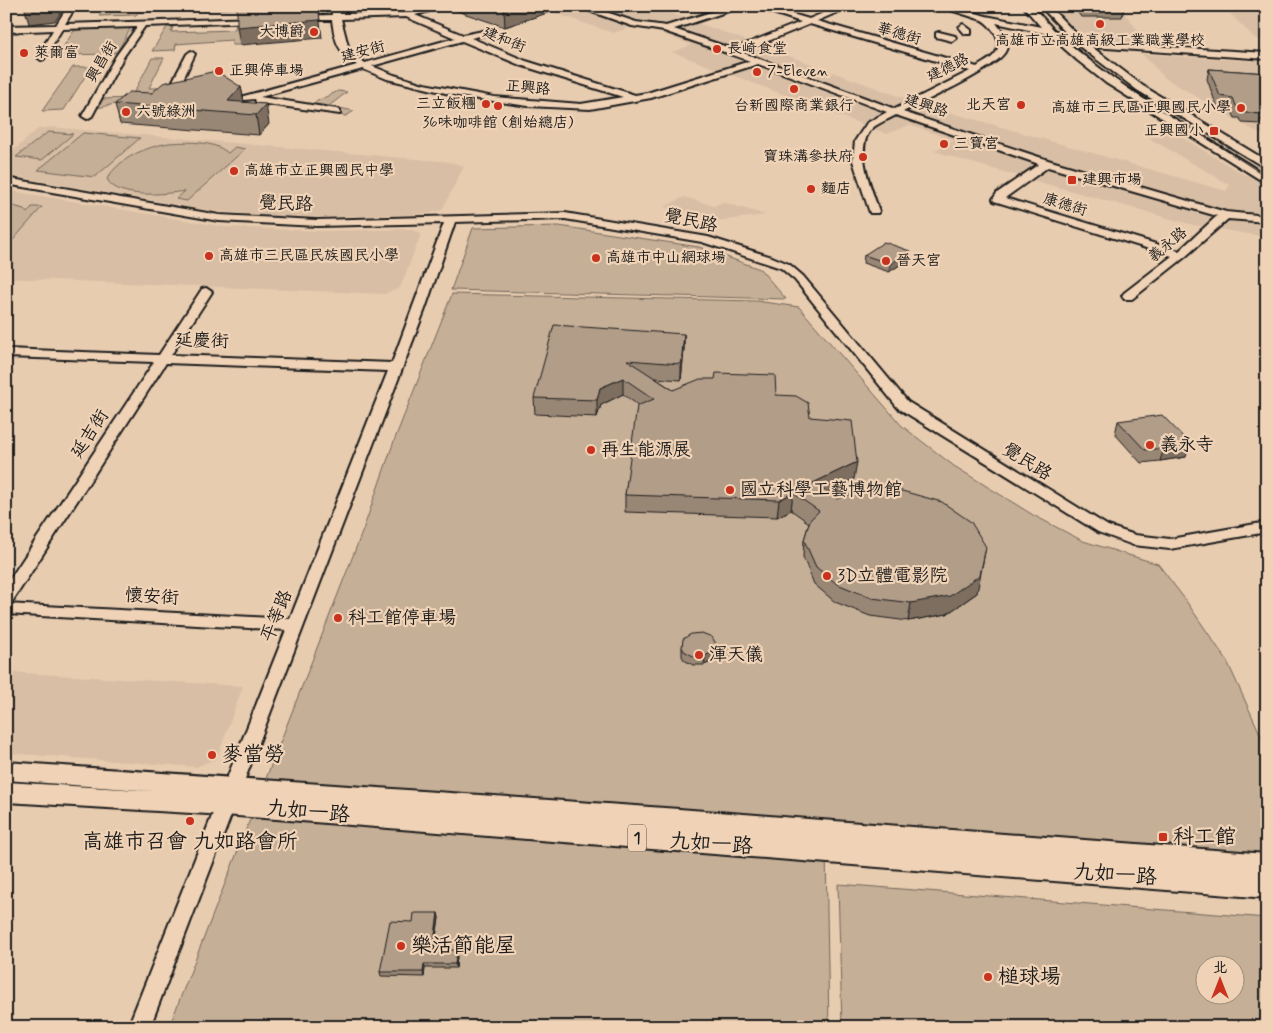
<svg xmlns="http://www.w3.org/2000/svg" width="1273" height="1033" font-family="Mynerve,'LXGW WenKai TC',sans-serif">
<rect width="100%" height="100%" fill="#e8ccb0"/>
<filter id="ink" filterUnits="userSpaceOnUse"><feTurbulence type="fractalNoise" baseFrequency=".02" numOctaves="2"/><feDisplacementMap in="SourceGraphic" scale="10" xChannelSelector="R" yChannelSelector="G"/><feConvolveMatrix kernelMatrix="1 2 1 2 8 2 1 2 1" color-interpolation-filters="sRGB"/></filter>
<g filter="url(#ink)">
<g fill="#d8bea4">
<path d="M535,6H644L679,16L920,104L1226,191L1230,185L1149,138L1173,132L1245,175L1267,171V237L1193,225L965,161L934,151L954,140L909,125L887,134L672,52L692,45L655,31L632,27L613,33Z"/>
<path d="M1050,6H1267V39H1256L1226,10H1122L1151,47L1084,42Z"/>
<path d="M1142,54L1267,62V138L1165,78Z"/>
<path d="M50,127L450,162L464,166L442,210L425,214L327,217L273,216L212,211L6,175V157L38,129Z"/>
<path d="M6,190L226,227L320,231L411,229L421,234L400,288L384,294L6,278Z"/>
<path d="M684,197L714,206L722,202L766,215L716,221L691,211L664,207Z"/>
<path d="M6,672L243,686L217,758L196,767L6,753Z"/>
</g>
<g fill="#c6af97" stroke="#71665a" fill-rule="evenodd">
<path d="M154,6H251V8L139,12L136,15L99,16L104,8Z"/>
<path d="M236,25H241L240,45H232V40L176,44L175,50L152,51L167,27H173L171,32L234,30Z"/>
<path d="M125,27L130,29L117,52L110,54L64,55L68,50H61L74,31L79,29Z"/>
<path d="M152,58H164L149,88H168L164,93L97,108L102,99L131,98Z"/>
<path d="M73,67H91L64,110L42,111Z"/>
<path d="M338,91L347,92L329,106L354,111L346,116L257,102L264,97L309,105Z"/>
<path d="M48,132L73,134L42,160L16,157Z"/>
<path d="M83,133L140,138L95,177L38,170Z"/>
<path d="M169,143C187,142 213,140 228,153L235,147L245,149L187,201L176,199L185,191C166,194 117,200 107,179C119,158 146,147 169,143Z"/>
<path d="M6,204L24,209L27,213L32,207H42L6,248Z"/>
<path d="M559,226L699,247L760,269L786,299L451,290L473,228Z"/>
<path d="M452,294L756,301L799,307L902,426L954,466L1033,515L1083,541L1158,564L1184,598L1227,661L1267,749V880L826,849L829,1027H169L363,530L394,441Z"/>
<path d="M838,884L1267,918V1027H842ZM1206,966H1236V996H1206Z"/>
</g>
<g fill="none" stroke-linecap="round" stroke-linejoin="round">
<g stroke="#1c1c1c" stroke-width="4">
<g id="minor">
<path d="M68,6H76L65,24L257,18L261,20L257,22L145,26L124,56L92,116L87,119L82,116L116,56L137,27L62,29L44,59L41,60L37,57L53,30L6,32V26L56,25Z"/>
<path d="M331,6H339L340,14L406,13L428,6H438L437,9L415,15L463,35L488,30V34L471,38L526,61L635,95L647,93L750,61L664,31L632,26L575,6H588L636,22L666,26L731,6H744L674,29L733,49L801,22L751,6H765L809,19L840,6H852L817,21L977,67C982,63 990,60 994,55C1005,43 993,27 982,20L938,6H952L986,16L1041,27L1023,6H1032L1054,30L1069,36L1040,6H1049L1084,42L1267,53V59L1092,47L1143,86L1267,161V169L1137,90L1079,46L1065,40C1126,94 1199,132 1267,176V184L1106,83L1077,60L1048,34L996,23C1002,31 1010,39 1006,50C998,69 924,101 903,112L1051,161L1226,212L1267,216V222L1228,219L1185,257L1132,299H1124L1122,296L1124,293L1172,256L994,201L993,199L997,193L1039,164L896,115C889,119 881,122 875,126C851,144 872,189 879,211L878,213H870L853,161L855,141L867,123L887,112L758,64L651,98L590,109L528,106L458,96L387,79L363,69L260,97L337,109L340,110V114L259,103L256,102L255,99L244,100V96L357,65C338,52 335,42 332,20H300L296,18L300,16L332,15ZM406,17L455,38L365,63L349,50L341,19ZM810,24L970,71L895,109L741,52ZM462,41L520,65L623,97L581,104L494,97L424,84L394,75L372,66ZM1048,167L1217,216L1179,251L1005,198Z"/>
<path d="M963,24L971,30V34H965L959,27Z"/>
<path d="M939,32L955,36L956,38L952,41L936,37V33Z"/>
<path d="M191,51L195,54L176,94L171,97L168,96L166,94L187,54Z"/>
<path d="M6,178L219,215L317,220L565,213L708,237L772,257L789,264L803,276L908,402L1108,526L1135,535L1170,539L1267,522V532L1170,549L1133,545L1098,532L898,408L795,280L781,268L702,242L565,219L455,222L425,309L150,1027H128L286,630L6,614V604L290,619L388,371L166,363L12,602L6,603V585L154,362L6,357V349L159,355L202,289L206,288L212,292L171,355L392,363L444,223L317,226L219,221L6,184Z"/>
</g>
</g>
<g stroke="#1c1c1c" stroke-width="4">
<path id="major" d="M6,762L679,809L1267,854V876L410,810L1267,876V898L225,815L6,802V782L155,791L6,780Z"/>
</g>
<use href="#minor" fill="#f0d3b6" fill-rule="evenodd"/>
<use href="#major" fill="#f0d3b6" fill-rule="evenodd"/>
<path stroke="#1c1c1c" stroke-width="1" d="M1033,6L1058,33L1114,78L1267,177"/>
</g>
<g fill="#998776" stroke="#1c1c1c">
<path d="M448,6H550V12L505,27L448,8Z"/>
<path d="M685,6H719L703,12Z"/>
<path d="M1073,6H1134L1133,8H1124L1122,17H1081Z"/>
<path d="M1267,56V65L1265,63Z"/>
<path d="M1209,69L1267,73V120L1261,119L1260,124L1242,123L1240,118H1235L1230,108L1217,107L1207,79Z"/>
<path d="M241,87L244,102L269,124L259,135L120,124L115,104L152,93Z"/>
<path d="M864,255L909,259L889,272L863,263Z"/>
<path d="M684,334V350L681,380L655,378L673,390L776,395L810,417L854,479L827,493L977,593L947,614L908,621L870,616L835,602L814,584L803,557L804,540L809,523L791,510L777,517L625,512V495L639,406L623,394L601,405L597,417L535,414L534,398Z"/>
<path d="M1118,421L1186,457L1160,461L1141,463L1115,434Z"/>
<path d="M716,644L715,657L713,661L704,665H693L684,660L682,656V647Z"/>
<path d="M438,913L439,918L434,950L457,955L456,968H425L424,977L381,976L380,972L413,922Z"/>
</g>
<g fill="#7d6e60" stroke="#1c1c1c">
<path d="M24,6H65L55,21L29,24Z"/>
<path d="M318,6L322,38L240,45L237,27Z"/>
<path d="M514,6H550V12L505,27L504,9Z"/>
<path d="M703,6H719L703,12Z"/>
<path d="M241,87L245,107L228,101Z"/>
<path d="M266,104L269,124L259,135L256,115Z"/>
<path d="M910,251L909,259L889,272L890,264Z"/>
<path d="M684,334V350L681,380V364Z"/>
<path d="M623,378V394L601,405L597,417V400L600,388Z"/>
<path d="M1190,444L1186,457L1160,461L1164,448Z"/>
<path d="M857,462L854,479L811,500L813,483Z"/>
<path d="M793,493L791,510L777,517L779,500Z"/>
<path d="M986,547L977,593L947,614L908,621L911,603Z"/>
<path d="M716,644L715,657L713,661L704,665L705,656Z"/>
<path d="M438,913L439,918L433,954V950Z"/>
<path d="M457,950V955L456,968L455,964Z"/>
<path d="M424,964L425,968L424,977L423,972Z"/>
</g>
<g fill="#b29d89" stroke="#1c1c1c">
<path d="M264,6H318L320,20L237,27V8Z"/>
<path d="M494,6H514L504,9Z"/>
<path d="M1082,6H1123L1124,7L1083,8Z"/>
<path d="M1209,69L1267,73V109H1261L1263,114L1245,113L1243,108H1237L1233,98L1220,96Z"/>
<path d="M216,71L241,87L228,101L266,104L256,115L115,104L129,92L152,93L163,83Z"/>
<path d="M884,242L910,251L890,264L864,255Z"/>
<path d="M554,325L684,334L681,364L627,360L673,390L700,379H715L716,373L775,375L776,395L796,396L808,403L810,417L852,421L857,462L813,483L837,499L861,491H902L942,502L971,522L986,547L980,575L950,596L911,603L872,598L837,584L816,567L804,540L810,520L819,511L793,493L779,500L625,495L637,406L654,399L623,378L600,388L597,400L534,398Z"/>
<path d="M1162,415L1190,444L1164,448L1145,450L1118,421Z"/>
<path d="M702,633L712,637L716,644V648L714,651L705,656H693L684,651L682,647L683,639L691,634Z"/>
<path d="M414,913H438L433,950H457L455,964H424L423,972H380L390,921L413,922Z"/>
</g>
</g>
<g fill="#c8321e" stroke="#f0d3b6" stroke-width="2">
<circle cx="1100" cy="24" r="5"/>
<circle cx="314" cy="32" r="5"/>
<circle cx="717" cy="49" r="5"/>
<circle cx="24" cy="53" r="5"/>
<circle cx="219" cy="71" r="5"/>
<circle cx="757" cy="72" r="5"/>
<circle cx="794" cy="89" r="5"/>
<circle cx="486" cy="104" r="5"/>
<circle cx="1021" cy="105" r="5"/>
<circle cx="498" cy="106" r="5"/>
<circle cx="1241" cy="108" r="5"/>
<circle cx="126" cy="112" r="5"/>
<rect x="1209" y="126" width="10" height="10" rx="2.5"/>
<circle cx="944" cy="144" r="5"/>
<circle cx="863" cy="157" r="5"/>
<circle cx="234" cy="171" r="5"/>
<rect x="1067" y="175" width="10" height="10" rx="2.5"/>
<circle cx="811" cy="189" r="5"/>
<circle cx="209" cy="256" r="5"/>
<circle cx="596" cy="258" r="5"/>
<circle cx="886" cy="261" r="5"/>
<circle cx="1150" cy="445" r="5"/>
<circle cx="591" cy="450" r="5"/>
<circle cx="730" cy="490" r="5"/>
<circle cx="827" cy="576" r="5"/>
<circle cx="338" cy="618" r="5"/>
<circle cx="699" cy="655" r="5"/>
<circle cx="212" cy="755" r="5"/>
<circle cx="190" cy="821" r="5"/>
<rect x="1158" y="832" width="10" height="10" rx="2.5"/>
<circle cx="401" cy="946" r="5"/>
<circle cx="988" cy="977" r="5"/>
</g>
<g text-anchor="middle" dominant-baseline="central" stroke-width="4.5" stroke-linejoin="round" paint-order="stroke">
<g font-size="15" fill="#1c1c1c" stroke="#f0d3b6" text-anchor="start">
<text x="304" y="32" text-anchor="end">大博爵</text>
<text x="1100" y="41" text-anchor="middle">高雄市立高雄高級工業職業學校</text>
<text x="727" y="49">長崎食堂</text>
<text x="34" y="53">萊爾富</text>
<text x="229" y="71">正興停車場</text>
<text x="767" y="72">7-Eleven</text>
<text x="476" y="104" text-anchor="end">三立飯糰</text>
<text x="1011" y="105" text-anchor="end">北天宮</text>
<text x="794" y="106" text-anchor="middle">台新國際商業銀行</text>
<text x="1231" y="108" text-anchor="end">高雄市三民區正興國民小學</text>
<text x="136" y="112">六號綠洲</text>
<text x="498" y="123" text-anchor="middle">36味咖啡館 (創始總店)</text>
<text x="1204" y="131" text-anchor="end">正興國小</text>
<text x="954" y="144">三寶宮</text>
<text x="853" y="157" text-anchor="end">寶珠溝參扶府</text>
<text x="244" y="171">高雄市立正興國民中學</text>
<text x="1082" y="180">建興市場</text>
<text x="821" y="189">麵店</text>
<text x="219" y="256">高雄市三民區民族國民小學</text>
<text x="606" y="258">高雄市中山網球場</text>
<text x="896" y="261">晉天宮</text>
</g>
<g font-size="15" fill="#1c1c1c" stroke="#f0d3b6">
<text transform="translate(899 34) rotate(16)">華德街</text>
<text transform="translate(504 40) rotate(22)">建和街</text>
<text transform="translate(363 52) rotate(-15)">建安街</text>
<text transform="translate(102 62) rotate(-59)">興昌街</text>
<text transform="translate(948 68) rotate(-27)">建德路</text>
<text transform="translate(528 88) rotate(5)">正興路</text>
<text transform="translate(926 106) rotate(18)">建興路</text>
<text transform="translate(1065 205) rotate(17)">康德街</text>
<text transform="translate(1168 245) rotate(-40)">義永路</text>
</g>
<rect fill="#f0d3b6" stroke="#5c534a" stroke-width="1" x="628" y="824.5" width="18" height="27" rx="4"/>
<g font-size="16" font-weight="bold" fill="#1c1c1c">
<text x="637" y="838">1</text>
</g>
<g font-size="18" fill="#1c1c1c" stroke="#f0d3b6">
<text transform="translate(286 204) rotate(2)">覺民路</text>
<text transform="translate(691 221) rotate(12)">覺民路</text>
<text transform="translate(202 341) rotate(2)">延慶街</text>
<text transform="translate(90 434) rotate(-57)">延吉街</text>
<text transform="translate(1027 462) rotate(32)">覺民路</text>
<text transform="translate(152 597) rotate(3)">懷安街</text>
<text transform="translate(277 616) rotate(-68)">平等路</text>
</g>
<g font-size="18" fill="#1c1c1c" stroke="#f0d3b6" text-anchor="start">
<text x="1160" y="445">義永寺</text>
<text x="601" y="450">再生能源展</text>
<text x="740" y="490">國立科學工藝博物館</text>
<text x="837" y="576">3D立體電影院</text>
<text x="348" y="618">科工館停車場</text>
<text x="709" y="655">渾天儀</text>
</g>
<g font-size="21" fill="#1c1c1c" stroke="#f0d3b6" text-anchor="start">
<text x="222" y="755">麥當勞</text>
<text x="1173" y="837">科工館</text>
<text x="190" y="842" text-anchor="middle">高雄市召會 九如路會所</text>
<text x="411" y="946">樂活節能屋</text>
<text x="998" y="977">槌球場</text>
</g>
<g font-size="21" fill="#1c1c1c" stroke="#f0d3b6">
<text transform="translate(308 812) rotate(5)">九如一路</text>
<text transform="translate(711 844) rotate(4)">九如一路</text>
<text transform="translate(1115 875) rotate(4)">九如一路</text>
</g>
</g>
<rect width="1273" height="1033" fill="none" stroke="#f0d3b6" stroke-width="25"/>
<rect x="12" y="12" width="1248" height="1008" fill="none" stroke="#1c1c1c" stroke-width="2" filter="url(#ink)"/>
<g transform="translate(1220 980)"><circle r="24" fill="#f0d3b6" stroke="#9b8a78"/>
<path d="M0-4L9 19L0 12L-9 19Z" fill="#c8321e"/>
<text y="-8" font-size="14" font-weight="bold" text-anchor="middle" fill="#1c1c1c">北</text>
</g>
</svg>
